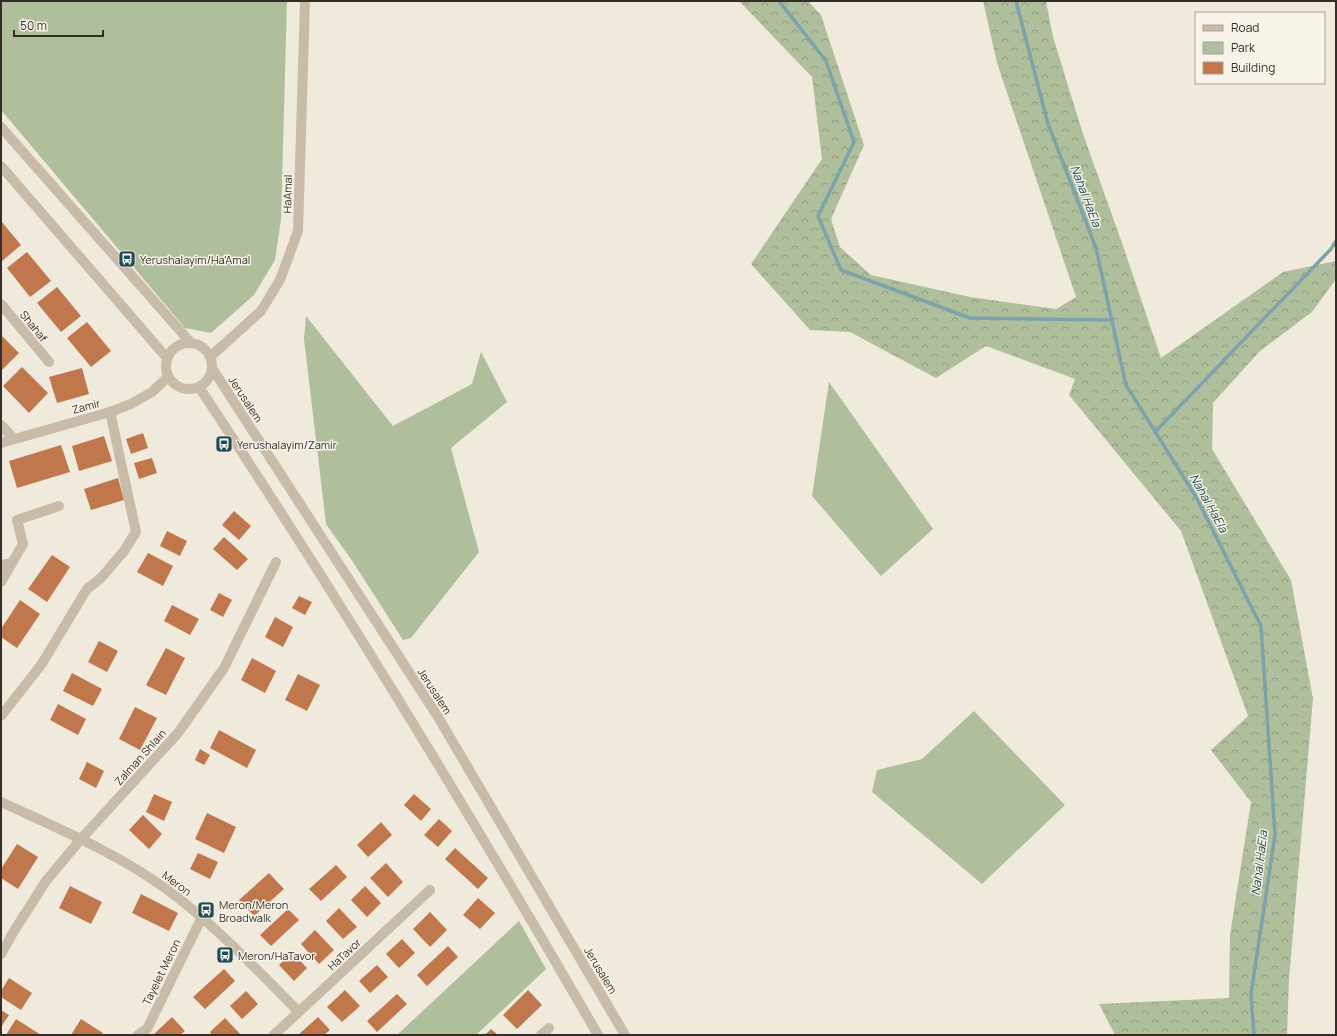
<svg xmlns="http://www.w3.org/2000/svg" width="1337" height="1036" font-family="Manrope,sans-serif">
<defs>
<pattern id="forest-crowns" width="20" height="18" patternUnits="userSpaceOnUse"><rect width="20" height="18" fill="#afbf9c"/><path d="M2 6a3 3 0 1 1 6 0M12 15a3 3 0 1 1 6 0" fill="none" stroke="#8f9c7f"/></pattern>
</defs>
<rect width="100%" height="100%" fill="#f0eadc"/>
<g fill="#afbf9c">
<path d="M1,1H287L281,220L275,260L254,295L211,333L185,328L1,110Z"/>
<path d="M306,316L393,426L472,384L481,352L507,402L451,448L479,552L411,638L403,640L353,562L326,524L304,339Z"/>
<path d="M829,382L933,529L881,576L812,496Z"/>
<path d="M974,711L1065,805L982,884L872,792L877,770L922,759Z"/>
<path d="M519,921L546,969L476,1035H397Z"/>
</g>
<path fill="url(#forest-crowns)" d="M739,1H808L821,15L864,145L831,219L840,247L871,275L970,297L1056,309L1076,297L997,63L983,1H1046L1053,37L1083,134L1122,243L1161,358L1283,272L1336,261V279L1312,312L1260,351L1213,403L1212,449L1291,580L1313,699L1289,980L1287,1035H1115L1099,1004L1229,998L1230,935L1251,802L1211,750L1248,716L1181,531L1069,395L1075,379L986,346L936,378L850,332L810,330L751,264L822,159L812,77Z"/>
<g fill="none" stroke-linecap="round" stroke-linejoin="round">
<g stroke="#7ca3ac" stroke-width="3.5">
<path d="M779,1L826,61L854,142L818,216L841,270L970,318L1111,320"/>
<path d="M1016,1L1048,124L1096,248L1126,385L1196,497L1261,626L1275,835L1251,994L1254,1035"/>
<path d="M1155,432L1331,249L1336,241"/>
</g>
</g>
<g fill="#bf774b">
<path d="M1,221L21,245L1,262Z"/>
<path d="M27,252L51,281L30,297L7,268Z"/>
<path d="M57,287L81,316L61,332L37,303Z"/>
<path d="M87,322L111,351L91,367L67,338Z"/>
<path d="M1,335L19,353L1,371Z"/>
<path d="M22,367L48,393L29,413L3,386Z"/>
<path d="M82,368L89,394L57,403L49,377Z"/>
<path d="M143,433L148,448L131,454L126,439Z"/>
<path d="M104,436L112,461L79,471L72,446Z"/>
<path d="M61,445L70,472L17,488L9,461Z"/>
<path d="M152,458L157,473L139,479L134,463Z"/>
<path d="M118,478L124,500L91,510L84,489Z"/>
<path d="M234,511L251,526L239,540L222,525Z"/>
<path d="M167,531L187,541L180,556L160,546Z"/>
<path d="M224,537L248,559L237,570L213,549Z"/>
<path d="M148,553L173,566L163,586L137,572Z"/>
<path d="M52,555L70,567L47,602L28,589Z"/>
<path d="M219,593L232,600L223,617L210,610Z"/>
<path d="M299,596L312,602L305,615L292,608Z"/>
<path d="M20,600L40,614L17,648L1,637V629Z"/>
<path d="M172,605L199,619L190,635L164,621Z"/>
<path d="M275,617L293,627L283,647L265,637Z"/>
<path d="M99,641L118,651L107,672L88,662Z"/>
<path d="M166,648L185,658L166,695L146,685Z"/>
<path d="M252,658L276,671L265,693L241,680Z"/>
<path d="M72,673L102,689L93,706L63,691Z"/>
<path d="M298,674L320,685L307,711L285,700Z"/>
<path d="M58,704L86,719L78,735L50,720Z"/>
<path d="M135,707L157,718L140,750L119,739Z"/>
<path d="M219,730L256,750L247,768L210,748Z"/>
<path d="M200,749L210,755L204,765L195,760Z"/>
<path d="M87,762L104,771L96,788L79,779Z"/>
<path d="M154,794L172,802L164,821L146,812Z"/>
<path d="M414,794L431,809L421,821L404,805Z"/>
<path d="M207,813L236,827L224,853L195,839Z"/>
<path d="M143,815L162,834L149,849L129,830Z"/>
<path d="M439,819L452,831L438,847L424,835Z"/>
<path d="M381,822L392,835L368,857L357,845Z"/>
<path d="M17,844L38,857L18,889L1,878V869Z"/>
<path d="M455,848L488,878L478,889L445,859Z"/>
<path d="M198,853L218,862L210,879L190,869Z"/>
<path d="M386,863L403,882L388,897L370,878Z"/>
<path d="M336,865L347,877L321,901L309,889Z"/>
<path d="M269,873L284,889L254,916L239,900Z"/>
<path d="M70,886L102,902L91,924L59,908Z"/>
<path d="M365,886L381,903L367,917L351,900Z"/>
<path d="M141,894L178,913L169,931L132,913Z"/>
<path d="M478,898L495,913L480,929L463,915Z"/>
<path d="M339,908L357,927L343,939L326,921Z"/>
<path d="M288,909L299,920L271,946L260,935Z"/>
<path d="M430,912L447,930L430,947L413,929Z"/>
<path d="M315,930L334,950L319,964L301,944Z"/>
<path d="M402,939L415,953L399,968L386,954Z"/>
<path d="M448,946L458,957L427,986L417,975Z"/>
<path d="M292,952L307,968L294,981L279,965Z"/>
<path d="M377,965L388,977L370,993L359,981Z"/>
<path d="M224,969L235,981L205,1009L193,997Z"/>
<path d="M9,978L32,993L21,1010L1,997V991Z"/>
<path d="M345,990L360,1006L342,1022L327,1007Z"/>
<path d="M528,990L542,1005L517,1029L503,1015Z"/>
<path d="M246,991L258,1004L242,1019L230,1006Z"/>
<path d="M397,994L407,1004L377,1032L367,1021Z"/>
<path d="M1,1010L9,1015L1,1027Z"/>
<path d="M172,1017L185,1031L180,1035H153Z"/>
<path d="M318,1017L330,1030L324,1035H298Z"/>
<path d="M225,1018L241,1035H212L210,1032Z"/>
<path d="M16,1019L41,1035H6Z"/>
<path d="M81,1019L103,1033L101,1035H71Z"/>
<path d="M491,1029L498,1035H485Z"/>
</g>
<g fill="none" stroke-linecap="round" stroke-linejoin="round">
<g stroke="#c8bba8" stroke-width="10">
<path d="M1,127L191,343"/>
<path d="M1,166L167,358"/>
<path d="M1,304L49,362"/>
<circle cx="189" cy="366" r="23"/>
<path d="M210,357L261,311L280,280L298,231L305,1"/>
<path d="M212,368L438,717L625,1035"/>
<path d="M199,387C339,598 471,815 598,1035"/>
<path d="M1,425L14,439"/>
<path d="M1,443L110,412L131,404L152,392L168,377"/>
<path d="M1,565L12,563L23,544L17,520L59,506"/>
<path d="M1,582L12,563"/>
<path d="M1,716L41,665L87,589L101,578L124,551L136,532L110,412"/>
<path d="M1,802C57,828 115,852 165,888C214,924 256,969 299,1012"/>
<path d="M1,954L14,931L46,881L81,839L178,733L224,668L276,562"/>
<path d="M138,1035L147,1029L202,917"/>
<path d="M274,1035L430,890"/>
<path d="M541,1035L549,1028"/>
</g>
</g>
<defs>
<g id="bus-square" transform="scale(0.9)"><rect x="-9" y="-9" width="18" height="18" rx="4" fill="#204a54" stroke="#f8f3e8"/><path d="M-5-6H5V4H4V6H2V4H-2V6H-4V4H-5ZM-3.5-4V0h7V-4ZM-3.5 1.2v1.5H-2V1.2ZM2 1.2v1.5H3.5V1.2Z" fill="#fff"/></g>
</defs>
<g fill-rule="evenodd">
<use href="#bus-square" x="127" y="259"/>
<use href="#bus-square" x="224" y="444"/>
<use href="#bus-square" x="206" y="910"/>
<use href="#bus-square" x="225" y="955"/>
</g>
<g text-anchor="middle" dominant-baseline="central" stroke-width="3" stroke-linejoin="round" paint-order="stroke">
<g font-size="11" fill="#352e28" stroke="#f8f3e8">
<text transform="translate(287 194) rotate(-89)">HaAmal</text>
<text transform="translate(34 326) rotate(51)">Shahaf</text>
<text transform="translate(246 399) rotate(57)">Jerusalem</text>
<text transform="translate(86 406) rotate(-15)">Zamir</text>
<text transform="translate(435 691) rotate(57)">Jerusalem</text>
<text transform="translate(140 757) rotate(-48)">Zalman Shlain</text>
<text transform="translate(177 883) rotate(36)">Meron</text>
<text transform="translate(344 954) rotate(-43)">HaTavor</text>
<text transform="translate(601 970) rotate(59)">Jerusalem</text>
<text transform="translate(161 972) rotate(-64)">Tayelet Meron</text>
</g>
<g font-size="11" fill="#352e28" stroke="#f8f3e8" text-anchor="start">
<text x="140" y="259">Yerushalayim/Ha'Amal</text>
<text x="237" y="444">Yerushalayim/Zamir</text>
<text x="219" y="904">Meron/Meron<tspan x="219" dy="13">Broadwalk</tspan></text>
<text x="238" y="955">Meron/HaTavor</text>
</g>
<g font-size="12" font-style="italic" fill="#204a54" stroke="#f8f3e8">
<text transform="translate(1086 196) rotate(69)">Nahal HaEla</text>
<text transform="translate(1209 503) rotate(61)">Nahal HaEla</text>
<text transform="translate(1259 863) rotate(-83)">Nahal HaEla</text>
</g>
</g>
<rect width="1337" height="1036" fill="none" stroke="#352e28" stroke-width="4"/>
<rect x="1195" y="12" width="130" height="72" fill="#f8f3e8" stroke="#aaa49b"/>
<rect x="1203" y="25" width="20" height="6" fill="#c8bba8" stroke="#aaa49b"/>
<text x="1231" y="32" font-size="12" fill="#352e28">Road</text>
<rect x="1203" y="42" width="20" height="12" fill="#afbf9c" stroke="#aaa49b"/>
<text x="1231" y="52" font-size="12" fill="#352e28">Park</text>
<rect x="1203" y="62" width="20" height="12" fill="#bf774b" stroke="#aaa49b"/>
<text x="1231" y="72" font-size="12" fill="#352e28">Building</text>
<path d="M14 30v6h89v-6" fill="none" stroke="#352e28" stroke-width="2"/>
<text x="20" y="30" font-size="12" fill="#352e28" stroke="#f8f3e8" stroke-width="3" paint-order="stroke">50 m</text>
</svg>
